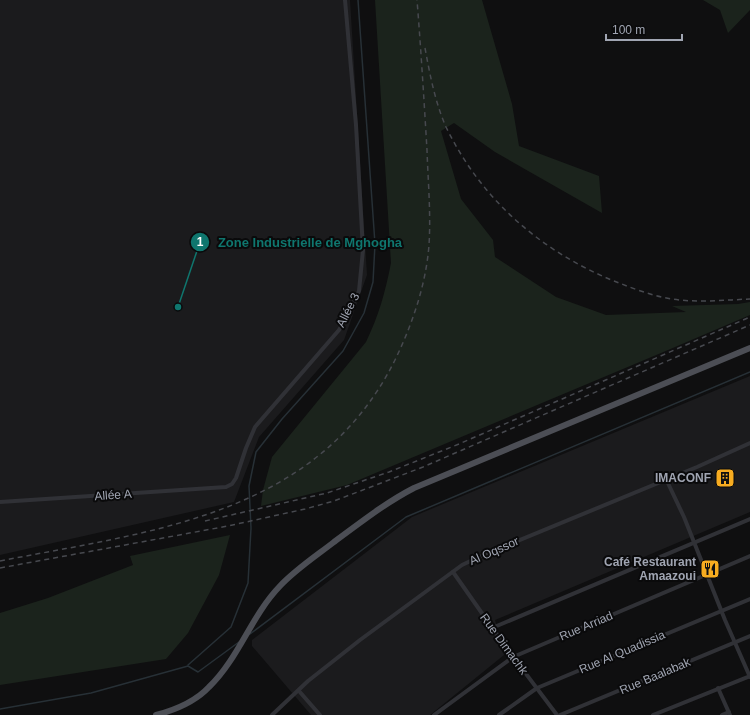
<svg xmlns="http://www.w3.org/2000/svg" width="750" height="715" font-family="Helvetica,sans-serif">
<rect width="100%" height="100%" fill="#0f0f10"/>
<g fill="#1b1b1d">
<path d="M0,0H350L367,275L344,340L259,437L234,502L0,555Z"/>
<path d="M750,376V512L495,620L504,655L430,715H311L252,646V640L412,517Z"/>
</g>
<g fill="#1b231c">
<path d="M375,0H482L512,104L519,146L599,176L602,213L495,152L454,123L441,131L461,199L493,240L495,257L556,297L606,315L686,312L672,306L738,304L750,302V315L661,353L347,485L261,506L263,490L272,457L366,342C379,315 385,293 391,263Z"/>
<path d="M703,0H750V10L728,33L720,10Z"/>
<path d="M230,535L219,575L188,633L166,659L0,685V613L48,598L133,565L130,556Z"/>
</g>
<g fill="none" stroke-linecap="round" stroke-linejoin="round">
<g stroke="#273036" stroke-width="1.5">
<path d="M250,634L406,517L750,372"/>
<path d="M188,665L231,627L248,583L251,528L249,486L256,452L282,419L343,351L364,313L373,282L375,244L358,0"/>
<path d="M0,709L91,693L188,666L198,672L239,642"/>
</g>
<g stroke="#303136" stroke-width="4">
<path d="M666,479L684,517L725,620L750,677"/>
<path d="M0,502L226,487L232,484L236,478L246,448L255,427L339,330L347,317L359,291L363,250L356,125L345,0"/>
<path d="M453,572L505,646L557,715"/>
<path d="M492,628L750,519"/>
<path d="M718,688L730,715"/>
<path d="M299,691L320,715"/>
<path d="M272,715L308,681L360,640L462,565L481,556L697,467L750,443"/>
<path d="M434,715L513,657L750,556"/>
<path d="M499,715L537,688L750,599"/>
<path d="M560,715L750,636"/>
<path d="M653,715L750,676"/>
<path d="M722,715L729,712"/>
</g>
<path stroke="#4c4e55" stroke-width="6" d="M156,715C175,710 195,702 209,687C239,658 251,616 280,586C296,569 316,556 334,542C360,523 385,503 414,488L750,348"/>
<g stroke="#47494f" stroke-width="1.5" stroke-dasharray="5 4" stroke-linecap="butt">
<path d="M425,48C430,75 435,102 446,127C481,199 540,251 614,281C632,288 652,296 672,299C698,303 724,300 750,299"/>
<path d="M205,521L327,493L389,472L459,444L750,317"/>
<path d="M0,561C152,531 317,516 395,360C412,325 426,285 429,245C431,214 428,181 427,150C424,100 421,50 417,0"/>
<path d="M0,568L228,526L305,509L334,501L423,467L750,325"/>
</g>
</g>
<defs>
<g id="building-square" transform="scale(1)"><rect x="-9" y="-9" width="18" height="18" rx="4" fill="#f7ac20" stroke="#0a0a0b"/><path d="M-4-6H4V6H1V3H-1V6H-4ZM-2.5-4.3h1.7v1.8h-1.7ZM.8-4.3h1.7v1.8H.8ZM-2.5-1h1.7V.8h-1.7ZM.8-1h1.7V.8H.8Z" fill="#111"/></g>
<g id="restaurant-square" transform="scale(1)"><rect x="-9" y="-9" width="18" height="18" rx="4" fill="#f7ac20" stroke="#0a0a0b"/><path d="M-5-6h1v4h1v-4h1v4h1v-4h1v5L-1.5 .5V6h-2V.5L-5-1ZM5-6V6H3V1.5H1.5Q1.5-4 5-6Z" fill="#111"/></g>
</defs>
<g fill-rule="evenodd">
<use href="#building-square" x="725" y="478"/>
<use href="#restaurant-square" x="710" y="569"/>
</g>
<g text-anchor="middle" dominant-baseline="central" stroke-width="4" stroke-linejoin="round" paint-order="stroke">
<g font-size="12" fill="#a0a5b2" stroke="#0a0a0b">
<text transform="translate(348 310) rotate(-63)">Allée 3</text>
<text transform="translate(113 495) rotate(-4)">Allée A</text>
<text transform="translate(494 551) rotate(-24)">Al Oqssor</text>
<text transform="translate(586 626) rotate(-23)">Rue Arriad</text>
<text transform="translate(504 644) rotate(54)">Rue Dimachk</text>
<text transform="translate(622 652) rotate(-23)">Rue Al Quadissia</text>
<text transform="translate(655 676) rotate(-23)">Rue Baalabak</text>
</g>
<g font-size="12" font-weight="bold" fill="#a0a5b2" stroke="#0a0a0b" text-anchor="end">
<text x="711" y="478">IMACONF</text>
<text x="696" y="562">Café Restaurant<tspan x="696" dy="14">Amaazoui</tspan></text>
</g>
</g>
<path fill="none" stroke="#0f766e" stroke-width="1.5" d="M178 307L200 242"/>
<g fill="#0f766e" stroke="#0a0a0b" stroke-width="1.5">
<circle cx="178" cy="307" r="4"/>
<circle cx="200" cy="242" r="10"/>
</g>
<g font-size="12" text-anchor="middle" font-weight="bold" fill="#fff">
<text x="200" y="246">1</text>
</g>
<g font-size="13" text-anchor="middle" font-weight="bold" fill="#0f766e" stroke="#0a0a0b" stroke-width="4" stroke-linejoin="round" paint-order="stroke">
<text x="310" y="247">Zone Industrielle de Mghogha</text>
</g>
<path d="M606 34v6h76v-6" fill="none" stroke="#a0a5b2" stroke-width="2"/>
<text x="612" y="34" font-size="12" fill="#a0a5b2" stroke="#0a0a0b" stroke-width="3" paint-order="stroke">100 m</text>
</svg>
